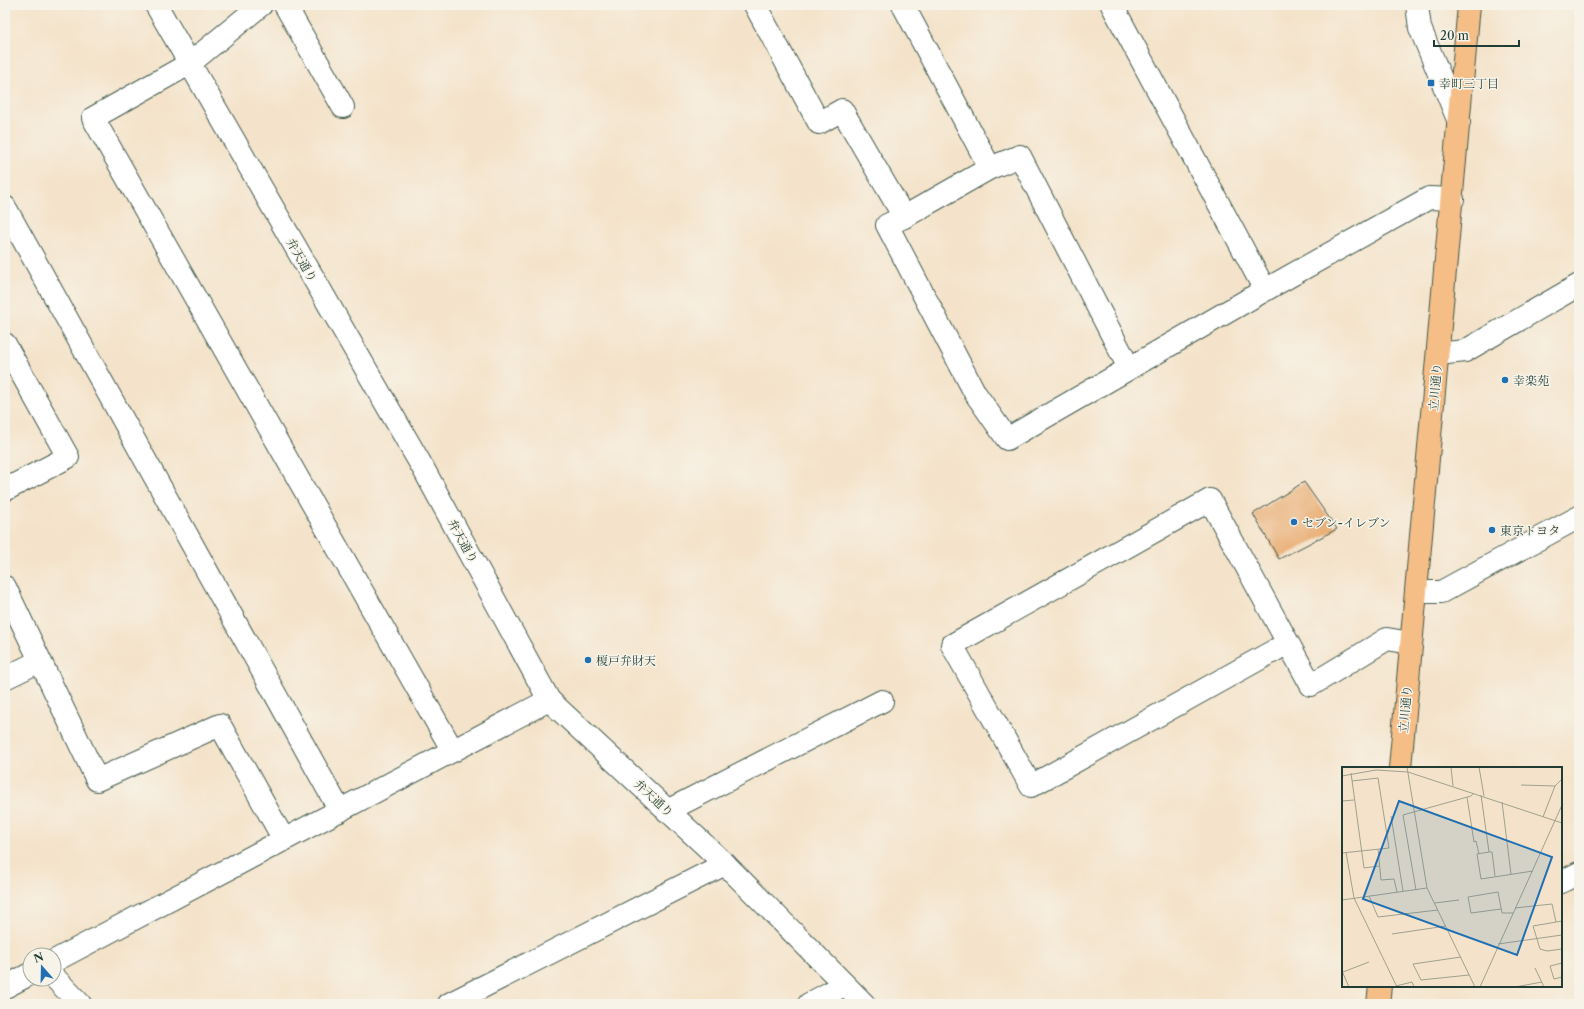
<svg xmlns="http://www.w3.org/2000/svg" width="1584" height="1009" font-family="'Libre Caslon Text','Noto Serif JP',serif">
<rect width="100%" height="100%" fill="#f7f3e8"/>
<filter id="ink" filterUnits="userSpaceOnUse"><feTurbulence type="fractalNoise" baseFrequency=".025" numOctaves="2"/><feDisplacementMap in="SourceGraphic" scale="8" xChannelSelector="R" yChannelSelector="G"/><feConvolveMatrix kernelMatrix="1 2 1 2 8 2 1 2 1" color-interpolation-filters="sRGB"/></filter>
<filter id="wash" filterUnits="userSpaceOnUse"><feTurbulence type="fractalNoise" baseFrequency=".012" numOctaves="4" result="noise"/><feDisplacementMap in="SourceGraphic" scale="16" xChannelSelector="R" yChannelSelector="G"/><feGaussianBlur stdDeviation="0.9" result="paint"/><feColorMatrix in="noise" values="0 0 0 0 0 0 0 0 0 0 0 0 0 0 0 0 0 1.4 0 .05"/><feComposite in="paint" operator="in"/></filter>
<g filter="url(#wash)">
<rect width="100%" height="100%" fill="#f4e3ca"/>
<g id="blocks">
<path fill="#eab079" d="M1304,482L1337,529L1279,559L1253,514Z"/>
</g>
</g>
<g filter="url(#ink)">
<use href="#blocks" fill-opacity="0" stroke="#3f564a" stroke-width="1"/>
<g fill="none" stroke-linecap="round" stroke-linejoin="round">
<g stroke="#3f564a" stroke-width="24">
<g id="minor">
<path d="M156,5L423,468L549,700L725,864L864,1004"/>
<path d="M261,5L189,64L93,118L453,751"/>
<path d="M285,5L343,107"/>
<path d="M755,5L819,123L842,110L904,217"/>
<path d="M903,5L990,168L1020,156L1129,368"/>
<path d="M1112,5L1265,290"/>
<path d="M1417,5L1420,28L1459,122"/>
<path d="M990,168L904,217L887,225L975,393L1007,439L1265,290L1429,198L1453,199"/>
<path d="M5,207L340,811"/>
<path d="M5,344L68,457L5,490"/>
<path d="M1438,354L1465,351L1579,285"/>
<path d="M5,587L97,780L220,725L284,840"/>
<path d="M1416,592H1441L1579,517"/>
<path d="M1288,643L1031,786L952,645L1210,500L1311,685L1387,639L1411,643"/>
<path d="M5,678L40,661"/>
<path d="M667,811L882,701"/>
<path d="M1561,882L1579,873"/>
<path d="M54,961L549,700"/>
<path d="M54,977L80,1004"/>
<path d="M5,987L30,974"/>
<path d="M449,1004L725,864"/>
<path d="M809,1004L844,985"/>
</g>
</g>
<g stroke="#3f564a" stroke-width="24">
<g id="major">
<path d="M1400,768L1469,5"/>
<path d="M1378,1004L1380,986"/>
</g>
</g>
<use href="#minor" stroke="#fff" stroke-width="22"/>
<use href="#major" stroke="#f6be87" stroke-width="22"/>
</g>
</g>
<g fill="#1f6fb2" stroke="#f7f3e8" stroke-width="1.5">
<rect x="1427" y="79" width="8" height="8" rx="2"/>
<circle cx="1505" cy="380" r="4"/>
<circle cx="1294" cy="522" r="4"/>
<circle cx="1492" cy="530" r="4"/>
<circle cx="588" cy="660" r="4"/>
</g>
<g text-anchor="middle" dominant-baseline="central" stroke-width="3" stroke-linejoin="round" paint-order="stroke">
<g font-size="12" fill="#1f3d34" stroke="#f7f3e8" text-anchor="start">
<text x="1439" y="83">幸町三丁目</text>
<text x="1513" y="380">幸楽苑</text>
<text x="1302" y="522">セブン-イレブン</text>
<text x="1500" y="530">東京トヨタ</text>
<text x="596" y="660">榎戸弁財天</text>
</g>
<g font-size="12" fill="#1f3d34" stroke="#f7f3e8">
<text transform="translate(302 260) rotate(60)">弁天通り</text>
<text transform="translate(1435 387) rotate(-85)">立川通り</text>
<text transform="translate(463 541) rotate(61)">弁天通り</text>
<text transform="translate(1405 709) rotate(-85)">立川通り</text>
<text transform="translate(654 798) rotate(43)">弁天通り</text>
</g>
</g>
<g transform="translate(1342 767)">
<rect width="220" height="220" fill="#f4e3ca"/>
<path fill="none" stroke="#9fa18e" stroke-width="1" d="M65,0L85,121L133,220M109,0L111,19M137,0L142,29M9,6L22,101L37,99M0,9L34,3L66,5L220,56M179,18L213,19M139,28L147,85H150L153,109M125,30L132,75L134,74L137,87M0,34L12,33M160,35L169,107M49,49L61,124M201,50L213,19L220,12M36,82L39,113L52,112L55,125M4,85L12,131L55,220M147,85L135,87L139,112L191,104M0,86L47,81L36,11L10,14M74,123L61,48L129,29L132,26M27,129L36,150L96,143M0,133L85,121M93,136L117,133M173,141L210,137L214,155M159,142L129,146L126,130L156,125L160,146H171M220,154L191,159L198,182L205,184L220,182M50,167L104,159M156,177L220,168M119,190L71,197L79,213L127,208M220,196L208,199L212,212L220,210M193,201L202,220M0,204L7,220M1,205L27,195M54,219L70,215L72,220M138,220L220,38M173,220L200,215"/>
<path fill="#1f6fb2" fill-opacity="0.15" stroke="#1f6fb2" stroke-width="2" d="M57,34L210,90L175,188L21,132Z"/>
<rect width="220" height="220" fill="none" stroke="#1f3d34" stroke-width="2"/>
</g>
<rect width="1584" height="1009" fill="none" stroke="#f7f3e8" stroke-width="20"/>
<g transform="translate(42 967) rotate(340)"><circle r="19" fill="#f7f3e8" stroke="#a1aaa0"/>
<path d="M0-3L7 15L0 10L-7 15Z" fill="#1f6fb2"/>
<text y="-6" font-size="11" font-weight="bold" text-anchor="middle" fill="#1f3d34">N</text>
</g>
<path d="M1434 40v6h85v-6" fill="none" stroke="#1f3d34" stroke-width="2"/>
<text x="1440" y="40" font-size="12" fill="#1f3d34" stroke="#f7f3e8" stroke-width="3" paint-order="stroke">20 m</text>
</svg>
